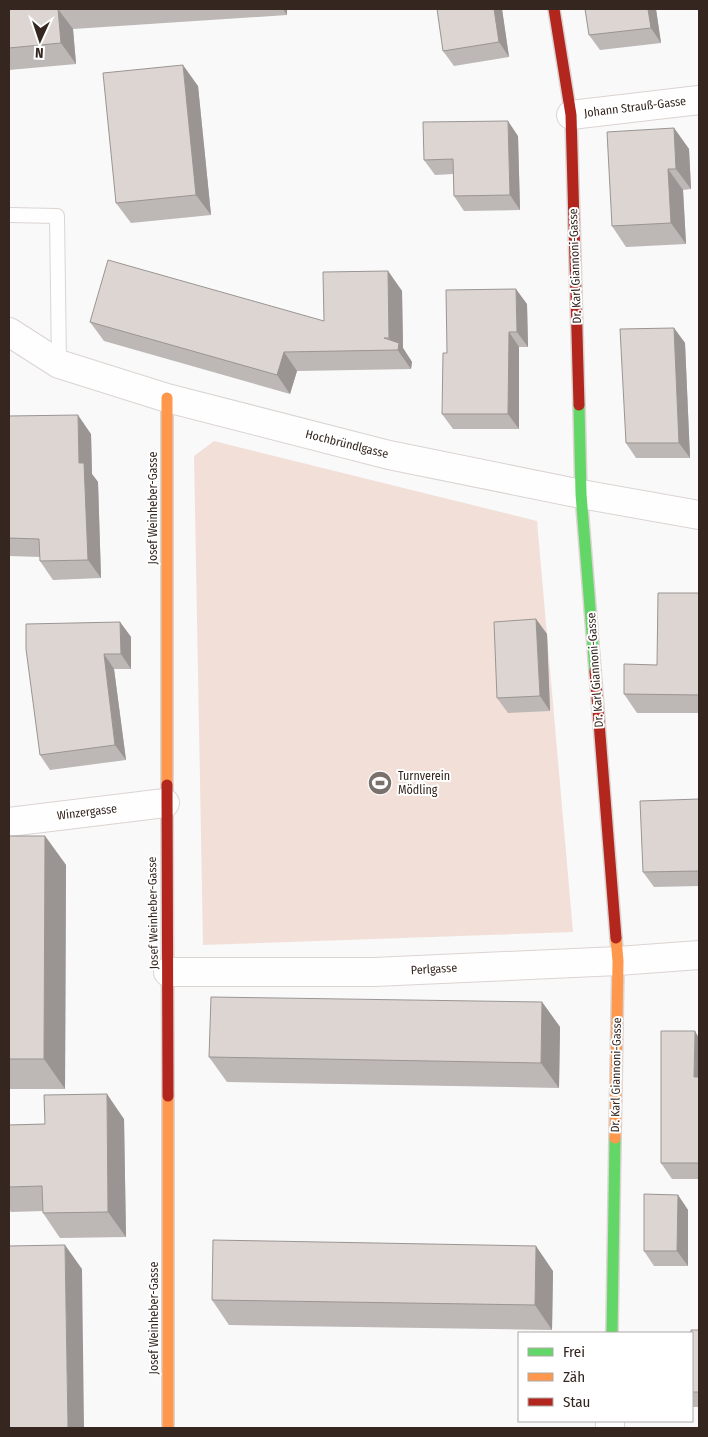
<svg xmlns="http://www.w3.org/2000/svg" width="708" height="1437" font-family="'Fira Sans Condensed',sans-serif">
<rect width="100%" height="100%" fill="#f9f9f9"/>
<path fill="#f2e0d8" d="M214,441L537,521L573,932L203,945L194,456Z"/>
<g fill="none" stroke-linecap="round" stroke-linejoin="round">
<g stroke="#dbd4d1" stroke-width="16">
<path id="lane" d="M9,215L57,216L59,364"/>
</g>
<g stroke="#dbd4d1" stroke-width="30">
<g id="street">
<path d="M571,115L699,100"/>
<path d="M9,332L59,364L167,398L389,455L581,494L699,515"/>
<path d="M9,822L165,803"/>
<path d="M168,972H374L618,961L699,955"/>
<path d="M610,1428V1421"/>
</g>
</g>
<g stroke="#dbd4d1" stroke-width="14">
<g id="fast">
<path d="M579,405L581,494L595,671"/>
<path d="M612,1333L615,1138"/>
</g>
</g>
<g stroke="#dbd4d1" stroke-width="14">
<g id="slow">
<path d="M167,785V398"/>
<path d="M168,1096V1428"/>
<path d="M615,1138L618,961L616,938"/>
</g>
</g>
<g stroke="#dbd4d1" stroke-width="14">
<g id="jam">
<path d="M554,9L571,115L579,405"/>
<path d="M595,671L616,938"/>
<path d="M167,785L168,1096"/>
</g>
</g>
<use href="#lane" stroke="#fefefe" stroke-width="14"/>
<use href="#street" stroke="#fefefe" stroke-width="28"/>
<use href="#fast" stroke="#63d668" stroke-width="11"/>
<use href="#slow" stroke="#ff974d" stroke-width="11"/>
<use href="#jam" stroke="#b3261e" stroke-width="11"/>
</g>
<g fill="#bdb7b5">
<path d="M9,9H287V15L73,29L76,64L9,70Z"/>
<path d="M502,9L509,57L454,66L443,51Z"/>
<path d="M585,9H656L661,43L600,50L589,35Z"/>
<path d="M198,86L211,215L131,223L116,203Z"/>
<path d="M674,128L689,149L691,189L683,190L686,244L626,247L612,226Z"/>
<path d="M518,136L520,210L464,211L454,196L453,174L435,175L424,160Z"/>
<path d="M388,271L402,291L403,348L412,362L411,369L297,371L290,394L104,341L90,322L324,321Z"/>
<path d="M527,304L528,347H519V429H453L442,414Z"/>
<path d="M674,328L685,343L690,458H636L626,443Z"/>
<path d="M9,416L91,434L92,474L98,482L101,578L53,580L40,561V557L9,556Z"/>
<path d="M699,593V713H637L624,694L657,665Z"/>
<path d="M536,619L547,634L550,711L508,713L497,698Z"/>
<path d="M120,622L131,637V669H114L126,760L50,770L40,755Z"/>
<path d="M699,799V886L654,887L643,872Z"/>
<path d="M9,836H45L66,865L65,1089H9Z"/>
<path d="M542,1002L560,1027L559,1088L227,1082L209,1057Z"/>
<path d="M699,1038V1179H672L661,1163Z"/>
<path d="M124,1119L126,1237L60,1238L43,1213V1211L11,1212L9,1209V1125L45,1124Z"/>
<path d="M678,1195L688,1210V1266H654L644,1251Z"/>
<path d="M553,1271L552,1330L229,1325L212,1300Z"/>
<path d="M699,1330V1407H692V1333Z"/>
</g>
<g fill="#9a9593">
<path d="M58,9L73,29L76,64L61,43Z"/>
<path d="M283,9H287V15Z"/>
<path d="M494,9H502L509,57L499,42Z"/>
<path d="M648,9H656L661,43L651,28Z"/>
<path d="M183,65L198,86L211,215L196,195Z"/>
<path d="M508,121L518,136L520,210L510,195Z"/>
<path d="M674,128L689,149L691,189L676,169Z"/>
<path d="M668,169L683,190L686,244L671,223Z"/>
<path d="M388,271L402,291L403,348L412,362L411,369L389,338Z"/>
<path d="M516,289L527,304L528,347L517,332Z"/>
<path d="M674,328L685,343L690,458L679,443Z"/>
<path d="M509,332L519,347V429L508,414Z"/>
<path d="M284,352L297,371L290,394L277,375Z"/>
<path d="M78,415L91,434L92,474L98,482L101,578L88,560L79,463Z"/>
<path d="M536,619L547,634L550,711L540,696Z"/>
<path d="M120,622L131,637V669L121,654Z"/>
<path d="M104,654L114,669L126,760L115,745Z"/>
<path d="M45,836L66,865L65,1089L44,1059Z"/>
<path d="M542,1002L560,1027L559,1088L541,1063Z"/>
<path d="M695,1031L699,1038V1085L694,1077Z"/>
<path d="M107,1094L124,1119L126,1237L108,1212Z"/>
<path d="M678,1195L688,1210V1266L677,1251Z"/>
<path d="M65,1245L82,1269L84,1428H68Z"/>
<path d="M536,1246L553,1271L552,1330L535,1305Z"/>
</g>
<g fill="#dcd5d2" stroke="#9a9593">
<path d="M9,9H58L61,43L9,48Z"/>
<path d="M437,9H494L499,42L443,51Z"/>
<path d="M585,9H648L651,28L589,35Z"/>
<path d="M183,65L196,195L116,203L103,73Z"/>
<path d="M508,121L510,195L454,196L453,159L424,160L423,122Z"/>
<path d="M674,128L676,169H668L671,223L612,226L607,132Z"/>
<path d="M108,260L324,321L323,272L388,271L389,338H384L399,343L398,350L284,352L277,375L90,322Z"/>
<path d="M516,289L517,332H509L508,414H442L443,353H447L446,290Z"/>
<path d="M674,328L679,443H626L620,329Z"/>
<path d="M78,415L79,463H84L88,560L40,561L39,539L9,538V416Z"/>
<path d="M658,593H699V695L624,694V664L657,665Z"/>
<path d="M536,619L540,696L497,698L494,622Z"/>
<path d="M120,622L121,654H104L115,745L40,755L26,649V624Z"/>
<path d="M699,799V871L643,872L640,801Z"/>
<path d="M9,836H45L44,1059H9Z"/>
<path d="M211,997L542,1002L541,1063L209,1057Z"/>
<path d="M661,1031H695L694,1077H699V1163H661Z"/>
<path d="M107,1094L108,1212L43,1213L42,1186L9,1187V1125L45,1124L44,1095Z"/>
<path d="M644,1194L678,1195L677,1251H644Z"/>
<path d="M213,1240L536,1246L535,1305L212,1300Z"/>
<path d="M65,1245L68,1428H9V1246Z"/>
<path d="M691,1330H699V1392H692V1333H691Z"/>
</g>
<defs>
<g id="stadium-disc" transform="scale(1.25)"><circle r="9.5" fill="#7a706c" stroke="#fff"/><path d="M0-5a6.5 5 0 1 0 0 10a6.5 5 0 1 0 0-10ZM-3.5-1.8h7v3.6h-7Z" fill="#fff"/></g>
</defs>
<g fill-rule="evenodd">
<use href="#stadium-disc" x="380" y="783"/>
</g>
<g text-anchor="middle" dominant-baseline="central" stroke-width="4" stroke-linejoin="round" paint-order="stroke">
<g font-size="12" fill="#352720" stroke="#fff">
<text transform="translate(635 107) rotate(-7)">Johann Strauß-Gasse</text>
<text transform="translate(575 266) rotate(-92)">Dr. Karl Giannoni-Gasse</text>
<text transform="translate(347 444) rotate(14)">Hochbründlgasse</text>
<text transform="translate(153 508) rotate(-90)">Josef Weinheber-Gasse</text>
<text transform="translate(595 670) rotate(-94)">Dr. Karl Giannoni-Gasse</text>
<text transform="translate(87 812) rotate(-7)">Winzergasse</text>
<text transform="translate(153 913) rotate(-91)">Josef Weinheber-Gasse</text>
<text transform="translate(434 969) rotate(-3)">Perlgasse</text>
<text transform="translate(616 1075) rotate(-89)">Dr. Karl Giannoni-Gasse</text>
<text transform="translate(154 1318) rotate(-90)">Josef Weinheber-Gasse</text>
</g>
<g font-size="12" fill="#352720" stroke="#fff" text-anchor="start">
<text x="398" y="776">Turnverein<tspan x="398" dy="14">Mödling</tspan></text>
</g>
</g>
<rect width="708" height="1437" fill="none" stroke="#352720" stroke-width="20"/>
<rect x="518" y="1332" width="175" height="90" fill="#ffffff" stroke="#aea9a6"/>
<rect x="528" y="1348" width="25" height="8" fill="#63d668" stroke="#aea9a6"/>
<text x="563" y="1357" font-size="15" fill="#352720">Frei</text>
<rect x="528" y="1373" width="25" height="8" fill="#ff974d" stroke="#aea9a6"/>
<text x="563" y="1382" font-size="15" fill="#352720">Zäh</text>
<rect x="528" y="1398" width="25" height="8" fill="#b3261e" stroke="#aea9a6"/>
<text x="563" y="1407" font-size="15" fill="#352720">Stau</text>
<g transform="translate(40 40) rotate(183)" stroke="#ffffff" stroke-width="4" paint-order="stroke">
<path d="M0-4L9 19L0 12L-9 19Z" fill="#352720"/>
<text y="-8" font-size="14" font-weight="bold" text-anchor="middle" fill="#352720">N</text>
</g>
</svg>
